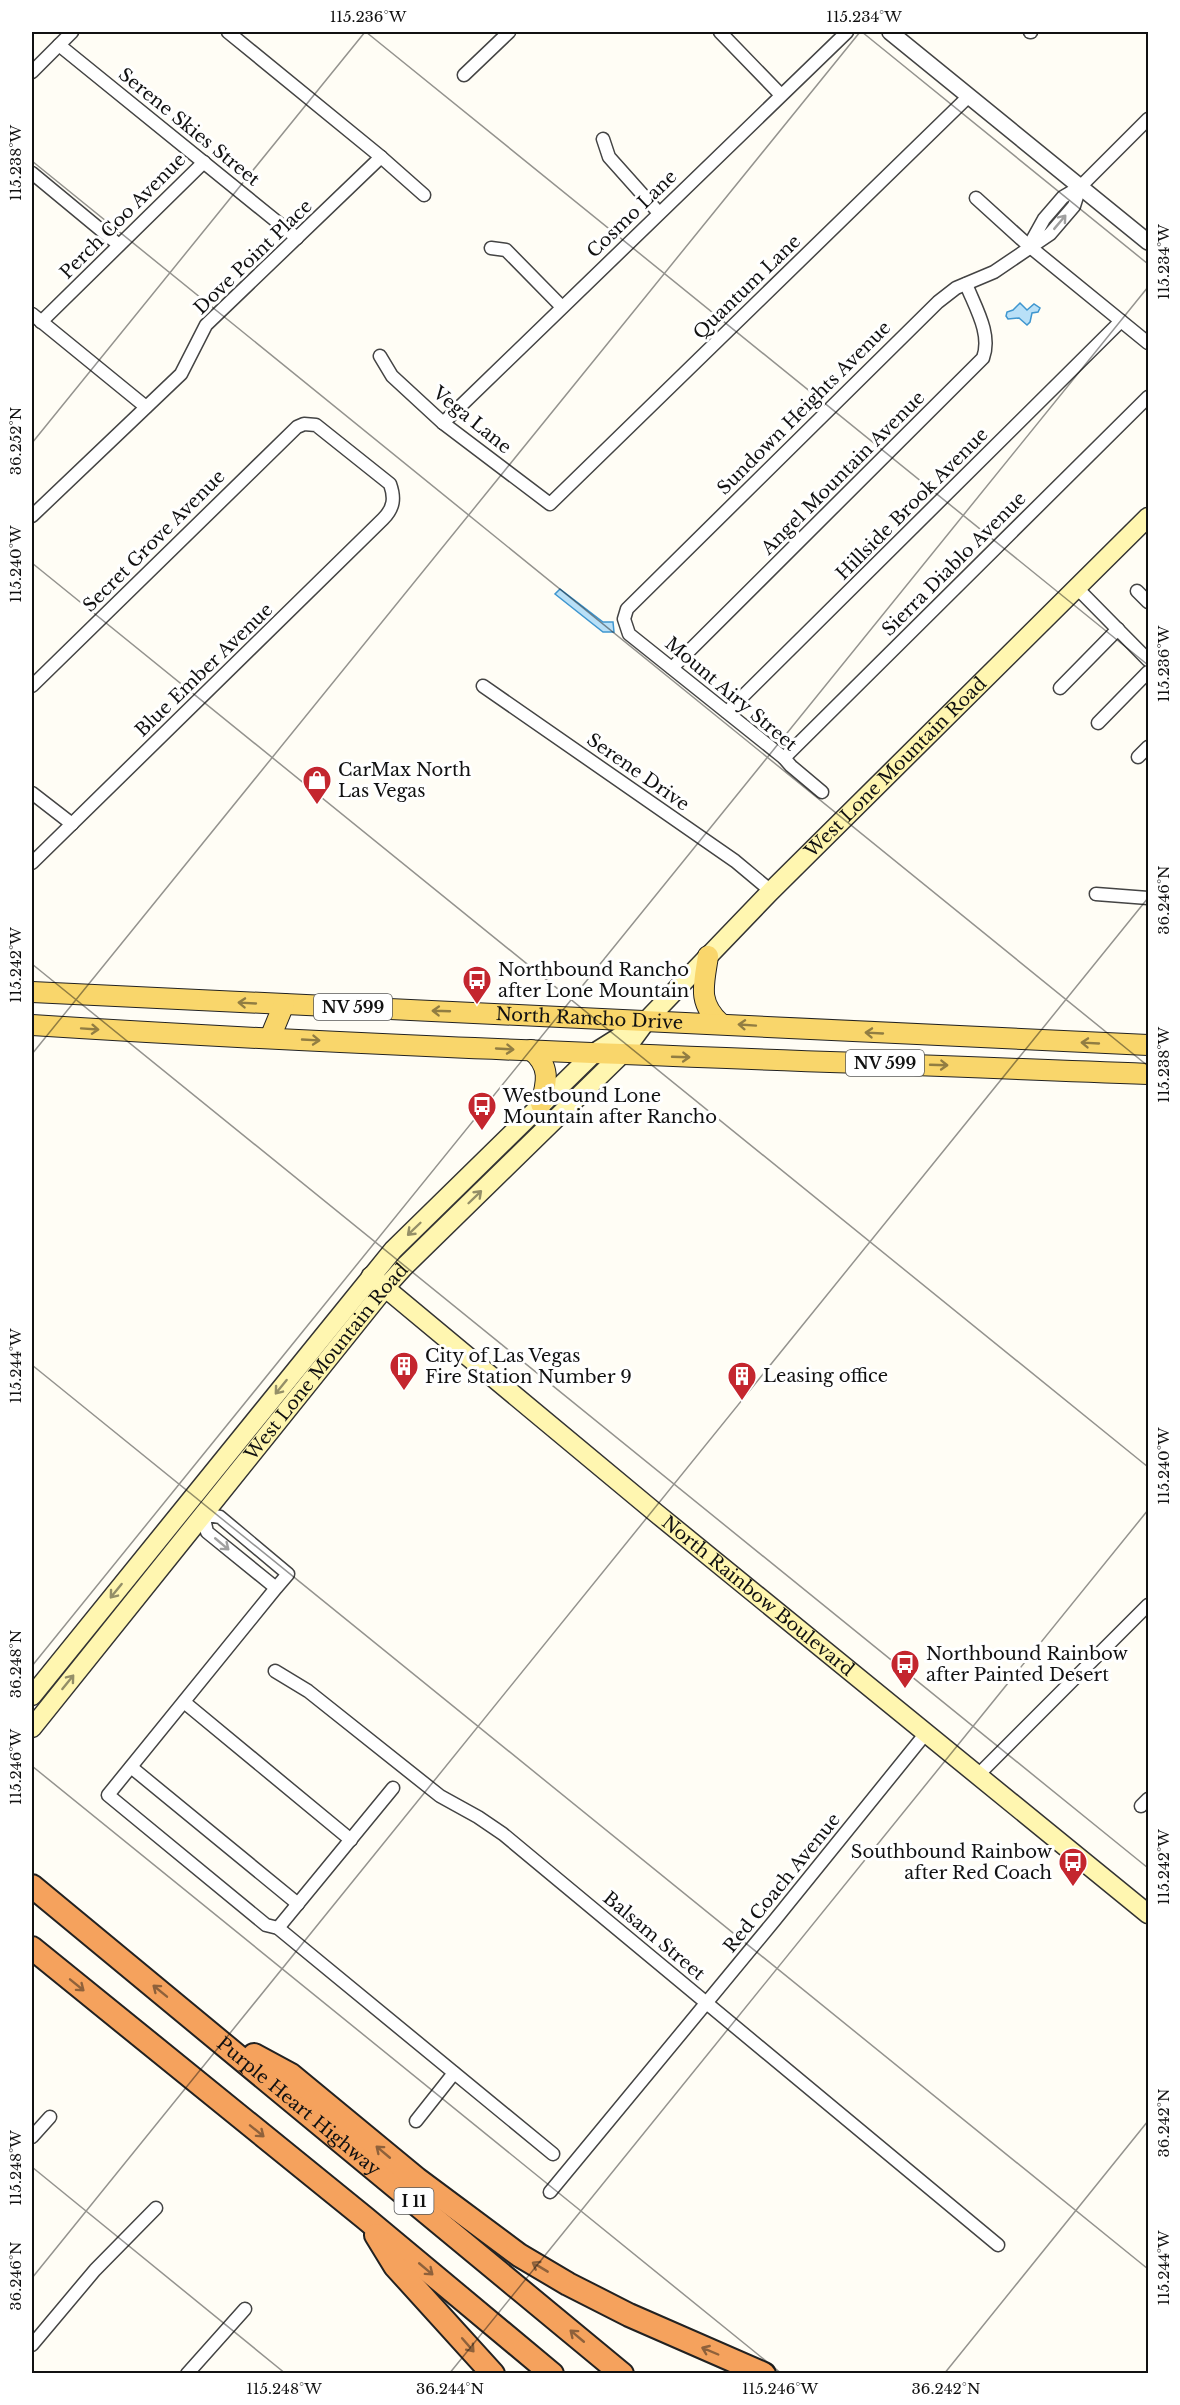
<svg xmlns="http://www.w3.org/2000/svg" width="1180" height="2405" font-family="'Libre Baskerville',serif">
<rect width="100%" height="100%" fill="#fffdf5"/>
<g fill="#b9e0f7" stroke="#3f96cf" stroke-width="1.5">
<path d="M1020,303L1027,310L1034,304L1040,308L1038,312L1032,313L1030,322L1027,325L1019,318L1008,319L1006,316L1007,312L1013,310Z"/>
<path d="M560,589L603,622H613L614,632H603L555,594Z"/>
</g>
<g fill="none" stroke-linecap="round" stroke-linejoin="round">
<g stroke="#444" stroke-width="15">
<g id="minor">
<path d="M228,32L381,157L424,195"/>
<path d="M720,32L781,95"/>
<path d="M1030,32H1031"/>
<path d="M59,45L297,238"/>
<path d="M32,72L72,32"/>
<path d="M464,75L509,32"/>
<path d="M603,139L609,157L659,213"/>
<path d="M32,173L119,245"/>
<path d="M976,198L1029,246L1148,343"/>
<path d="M1029,246L1044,219L1063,197L1080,187L1148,119"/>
<path d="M491,248L506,250L562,307"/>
<path d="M32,314L146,407"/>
<path d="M41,322L204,162"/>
<path d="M380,356L392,376L443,423L550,504L969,96"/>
<path d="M443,423L847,32"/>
<path d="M32,516L181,374L206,325L381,157"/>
<path d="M1077,588L1148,660"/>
<path d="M1137,591L1148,602"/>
<path d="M672,668L983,358C992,334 975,307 966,284"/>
<path d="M32,686L297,427L304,424L316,425L390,484C395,498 394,508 383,519L32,863"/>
<path d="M483,686L735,861L771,891"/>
<path d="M1060,688L1118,629"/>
<path d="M727,712L1121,321"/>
<path d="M1098,723L1148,672"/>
<path d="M1138,757L1148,747"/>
<path d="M784,758L1148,397"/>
<path d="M822,792L791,766L784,758L629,634L624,619L627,609L938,302L956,288L994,272L1050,234L1074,206L1080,187"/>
<path d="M32,793L72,824"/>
<path d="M1096,894L1148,898"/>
<path d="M276,1588L207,1532L203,1514L220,1517L288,1574L276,1588L108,1795L266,1925L278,1928L553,2154"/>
<path d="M275,1671L308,1691L440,1796L478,1817L503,1834L998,2245"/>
<path d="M184,1702L351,1840"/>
<path d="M131,1767L298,1904"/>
<path d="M977,1776L1148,1605"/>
<path d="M1141,1806L1148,1799"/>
<path d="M278,1928L393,1788"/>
<path d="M416,2121L454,2073"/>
<path d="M32,2137L50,2117"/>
<path d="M550,2192L774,1921L926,1733"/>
<path d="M32,2345L95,2270L156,2208"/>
<path d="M187,2374L245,2309"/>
</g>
</g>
<g stroke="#444" stroke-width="18">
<path id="tertiary" d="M890,32L1148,242"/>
</g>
<g stroke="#333" stroke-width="21">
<g id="secondary">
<path id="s1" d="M371,1276L656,1513L1148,1914"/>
<path d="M32,1696L393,1250L594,1053L640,1024"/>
<path id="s2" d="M32,1728L385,1288L404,1267L622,1054L647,1020L771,891L1148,517"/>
</g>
</g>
<g stroke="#222" stroke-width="22">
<g id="primary">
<path d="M708,956C704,984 697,1002 720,1023"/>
<path id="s3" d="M32,992L1148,1045"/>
<path d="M32,1025C403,1049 776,1059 1148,1074"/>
<path d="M270,1038L284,1004"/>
<path d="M531,1050C551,1066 547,1082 541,1104"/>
</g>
</g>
<g stroke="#222" stroke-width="26">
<g id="motorway">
<path id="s4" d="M32,1886L622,2374"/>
<path d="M32,1948L365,2218L552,2374"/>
<path d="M254,2055L291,2075L417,2179L519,2255L568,2284L629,2315L764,2374"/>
<path d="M376,2235L395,2266L493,2374"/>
</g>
</g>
<use href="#minor" stroke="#fff" stroke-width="12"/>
<use href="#tertiary" stroke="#fff" stroke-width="15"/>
<use href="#secondary" stroke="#fff6b0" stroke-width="18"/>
<use href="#primary" stroke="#f9d66b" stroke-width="20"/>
<use href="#motorway" stroke="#f5a25d" stroke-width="22"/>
</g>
<defs><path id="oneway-shaft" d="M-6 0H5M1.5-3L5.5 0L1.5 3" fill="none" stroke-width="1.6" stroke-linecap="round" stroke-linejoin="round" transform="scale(1.5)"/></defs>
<g stroke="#a0a0a0">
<use href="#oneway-shaft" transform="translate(1060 222) rotate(-50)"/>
<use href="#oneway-shaft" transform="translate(222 1544) rotate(40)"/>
</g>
<g stroke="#917d42">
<use href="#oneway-shaft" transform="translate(247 1003) rotate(-177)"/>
<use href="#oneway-shaft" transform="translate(441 1011) rotate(-178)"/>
<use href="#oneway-shaft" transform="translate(747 1025) rotate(-176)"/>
<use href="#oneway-shaft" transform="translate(90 1029) rotate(4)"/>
<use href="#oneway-shaft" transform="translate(874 1033) rotate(-177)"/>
<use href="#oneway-shaft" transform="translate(311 1040) rotate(3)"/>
<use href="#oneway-shaft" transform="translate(1090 1043) rotate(-177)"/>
<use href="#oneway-shaft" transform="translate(505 1049) rotate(3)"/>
<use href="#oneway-shaft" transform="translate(681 1057) rotate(2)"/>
<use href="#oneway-shaft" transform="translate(939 1065) rotate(2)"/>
</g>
<g stroke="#948f68">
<use href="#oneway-shaft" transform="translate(475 1197) rotate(-44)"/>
<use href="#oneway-shaft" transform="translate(414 1229) rotate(136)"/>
<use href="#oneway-shaft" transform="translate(281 1387) rotate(129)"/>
<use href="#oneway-shaft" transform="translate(116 1591) rotate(129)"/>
<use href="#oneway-shaft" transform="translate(68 1682) rotate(-51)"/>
</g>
<g stroke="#8e613b">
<use href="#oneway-shaft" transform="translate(77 1985) rotate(39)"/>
<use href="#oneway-shaft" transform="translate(160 1991) rotate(-141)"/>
<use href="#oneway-shaft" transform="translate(257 2131) rotate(39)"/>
<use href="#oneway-shaft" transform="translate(383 2152) rotate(-140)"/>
<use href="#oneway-shaft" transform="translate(540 2267) rotate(-149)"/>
<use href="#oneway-shaft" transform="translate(426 2269) rotate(40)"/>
<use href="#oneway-shaft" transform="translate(577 2336) rotate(-140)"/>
<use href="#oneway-shaft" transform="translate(468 2345) rotate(49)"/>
<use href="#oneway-shaft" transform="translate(710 2351) rotate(-157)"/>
</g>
<path fill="none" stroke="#111" stroke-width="1.5" stroke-opacity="0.45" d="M366,32L1148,665M862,32L1148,264M32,161L1148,1066M32,443L365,32M32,563L1148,1467M32,964L1148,1868M32,1054L860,32M32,1365L1148,2269M32,1666L1148,287M32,1766L782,2374M32,2167L286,2374M32,2278L1148,898M449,2374L1148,1510M944,2374L1148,2121"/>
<defs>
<g id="shop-pin" transform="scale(1.5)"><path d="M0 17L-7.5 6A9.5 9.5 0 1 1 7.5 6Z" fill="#c4262e" stroke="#fff"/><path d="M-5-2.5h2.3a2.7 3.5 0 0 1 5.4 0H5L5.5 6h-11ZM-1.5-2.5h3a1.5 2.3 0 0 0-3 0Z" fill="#fff"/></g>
<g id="bus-pin" transform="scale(1.5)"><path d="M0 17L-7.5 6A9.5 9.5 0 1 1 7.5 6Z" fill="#c4262e" stroke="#fff"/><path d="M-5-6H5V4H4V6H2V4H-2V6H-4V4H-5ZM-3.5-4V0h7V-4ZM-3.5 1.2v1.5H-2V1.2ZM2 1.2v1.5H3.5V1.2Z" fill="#fff"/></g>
<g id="building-pin" transform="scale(1.5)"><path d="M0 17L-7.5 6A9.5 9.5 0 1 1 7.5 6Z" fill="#c4262e" stroke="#fff"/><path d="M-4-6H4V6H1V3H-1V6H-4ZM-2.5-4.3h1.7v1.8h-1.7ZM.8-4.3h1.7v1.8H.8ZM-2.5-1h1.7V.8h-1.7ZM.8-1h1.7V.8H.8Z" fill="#fff"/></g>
</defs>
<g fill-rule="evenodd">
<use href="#shop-pin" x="317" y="780"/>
<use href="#bus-pin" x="477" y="980"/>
<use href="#bus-pin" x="482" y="1106"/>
<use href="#building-pin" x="404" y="1366"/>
<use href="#building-pin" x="742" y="1376"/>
<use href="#bus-pin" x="905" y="1664"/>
<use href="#bus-pin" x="1073" y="1862"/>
</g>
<g text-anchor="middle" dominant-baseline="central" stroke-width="6" stroke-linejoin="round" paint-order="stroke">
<g fill="#fff" stroke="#585858" stroke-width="1.5">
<rect x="314" y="994" width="78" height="26" rx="4.5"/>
<rect x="846" y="1050" width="78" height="26" rx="4.5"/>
<rect x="394.5" y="2188" width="39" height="26" rx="4.5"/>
</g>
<g font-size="16" font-weight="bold" fill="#111">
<text x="353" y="1007">NV 599</text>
<text x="885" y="1063">NV 599</text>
<text x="414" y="2201">I 11</text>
</g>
<g font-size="18" fill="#111" stroke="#fff">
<text transform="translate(189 127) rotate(39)">Serene Skies Street</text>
<text transform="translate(632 214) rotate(-44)">Cosmo Lane</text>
<text transform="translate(123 216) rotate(-45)">Perch Coo Avenue</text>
<text transform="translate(253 257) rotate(-44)">Dove Point Place</text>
<text transform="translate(747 287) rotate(-44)">Quantum Lane</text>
<text transform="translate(804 408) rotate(-45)">Sundown Heights Avenue</text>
<text transform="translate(472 420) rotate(39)">Vega Lane</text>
<text transform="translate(843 473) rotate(-45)">Angel Mountain Avenue</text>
<text transform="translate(912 504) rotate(-45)">Hillside Brook Avenue</text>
<text transform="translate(154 541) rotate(-45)">Secret Grove Avenue</text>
<text transform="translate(954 564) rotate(-45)">Sierra Diablo Avenue</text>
<text transform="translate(204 670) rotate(-44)">Blue Ember Avenue</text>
<text transform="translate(731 694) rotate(40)">Mount Airy Street</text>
<text stroke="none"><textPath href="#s2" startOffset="1294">West Lone Mountain Road</textPath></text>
<text transform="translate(638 772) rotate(35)">Serene Drive</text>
<text stroke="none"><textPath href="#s3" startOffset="558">North Rancho Drive</textPath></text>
<text stroke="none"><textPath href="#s2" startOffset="470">West Lone Mountain Road</textPath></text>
<text stroke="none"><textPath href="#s1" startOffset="502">North Rainbow Boulevard</textPath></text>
<text transform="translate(782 1883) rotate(-51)">Red Coach Avenue</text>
<text transform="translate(654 1936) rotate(40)">Balsam Street</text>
<text stroke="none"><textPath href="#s4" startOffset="346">Purple Heart Highway</textPath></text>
</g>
<g font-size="18" fill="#111" stroke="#fff" text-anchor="start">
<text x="338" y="770">CarMax North<tspan x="338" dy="21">Las Vegas</tspan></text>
<text x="498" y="970">Northbound Rancho<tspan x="498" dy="21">after Lone Mountain</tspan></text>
<text x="503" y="1096">Westbound Lone<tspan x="503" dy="21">Mountain after Rancho</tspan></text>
<text x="425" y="1356">City of Las Vegas<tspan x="425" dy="21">Fire Station Number 9</tspan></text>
<text x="763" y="1376">Leasing office</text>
<text x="926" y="1654">Northbound Rainbow<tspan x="926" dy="21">after Painted Desert</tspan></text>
<text x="1052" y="1852" text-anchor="end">Southbound Rainbow<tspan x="1052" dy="21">after Red Coach</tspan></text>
</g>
</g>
<rect width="1180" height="2405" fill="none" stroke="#ffffff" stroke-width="66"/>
<rect x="33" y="33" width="1114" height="2339" fill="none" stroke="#111" stroke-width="2"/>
<g font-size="15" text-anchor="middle" fill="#111">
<text x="368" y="22">115.236°W</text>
<text x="864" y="22">115.234°W</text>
<text transform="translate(16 163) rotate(-90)" y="5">115.238°W</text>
<text transform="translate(1164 262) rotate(-90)" y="5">115.234°W</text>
<text transform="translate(16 441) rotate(-90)" y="5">36.252°N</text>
<text transform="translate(16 564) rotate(-90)" y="5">115.240°W</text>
<text transform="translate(1164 664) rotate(-90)" y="5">115.236°W</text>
<text transform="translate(1164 900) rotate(-90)" y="5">36.246°N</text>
<text transform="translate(16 965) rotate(-90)" y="5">115.242°W</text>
<text transform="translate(1164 1065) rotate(-90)" y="5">115.238°W</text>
<text transform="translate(16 1366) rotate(-90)" y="5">115.244°W</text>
<text transform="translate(1164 1466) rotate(-90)" y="5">115.240°W</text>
<text transform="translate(16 1664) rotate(-90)" y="5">36.248°N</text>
<text transform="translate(16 1767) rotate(-90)" y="5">115.246°W</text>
<text transform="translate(1164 1867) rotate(-90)" y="5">115.242°W</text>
<text transform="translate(1164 2123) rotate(-90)" y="5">36.242°N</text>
<text transform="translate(16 2168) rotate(-90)" y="5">115.248°W</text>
<text transform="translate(1164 2268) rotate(-90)" y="5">115.244°W</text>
<text transform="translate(16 2276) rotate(-90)" y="5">36.246°N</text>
<text x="284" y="2394">115.248°W</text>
<text x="450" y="2394">36.244°N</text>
<text x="780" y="2394">115.246°W</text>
<text x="946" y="2394">36.242°N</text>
</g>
</svg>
